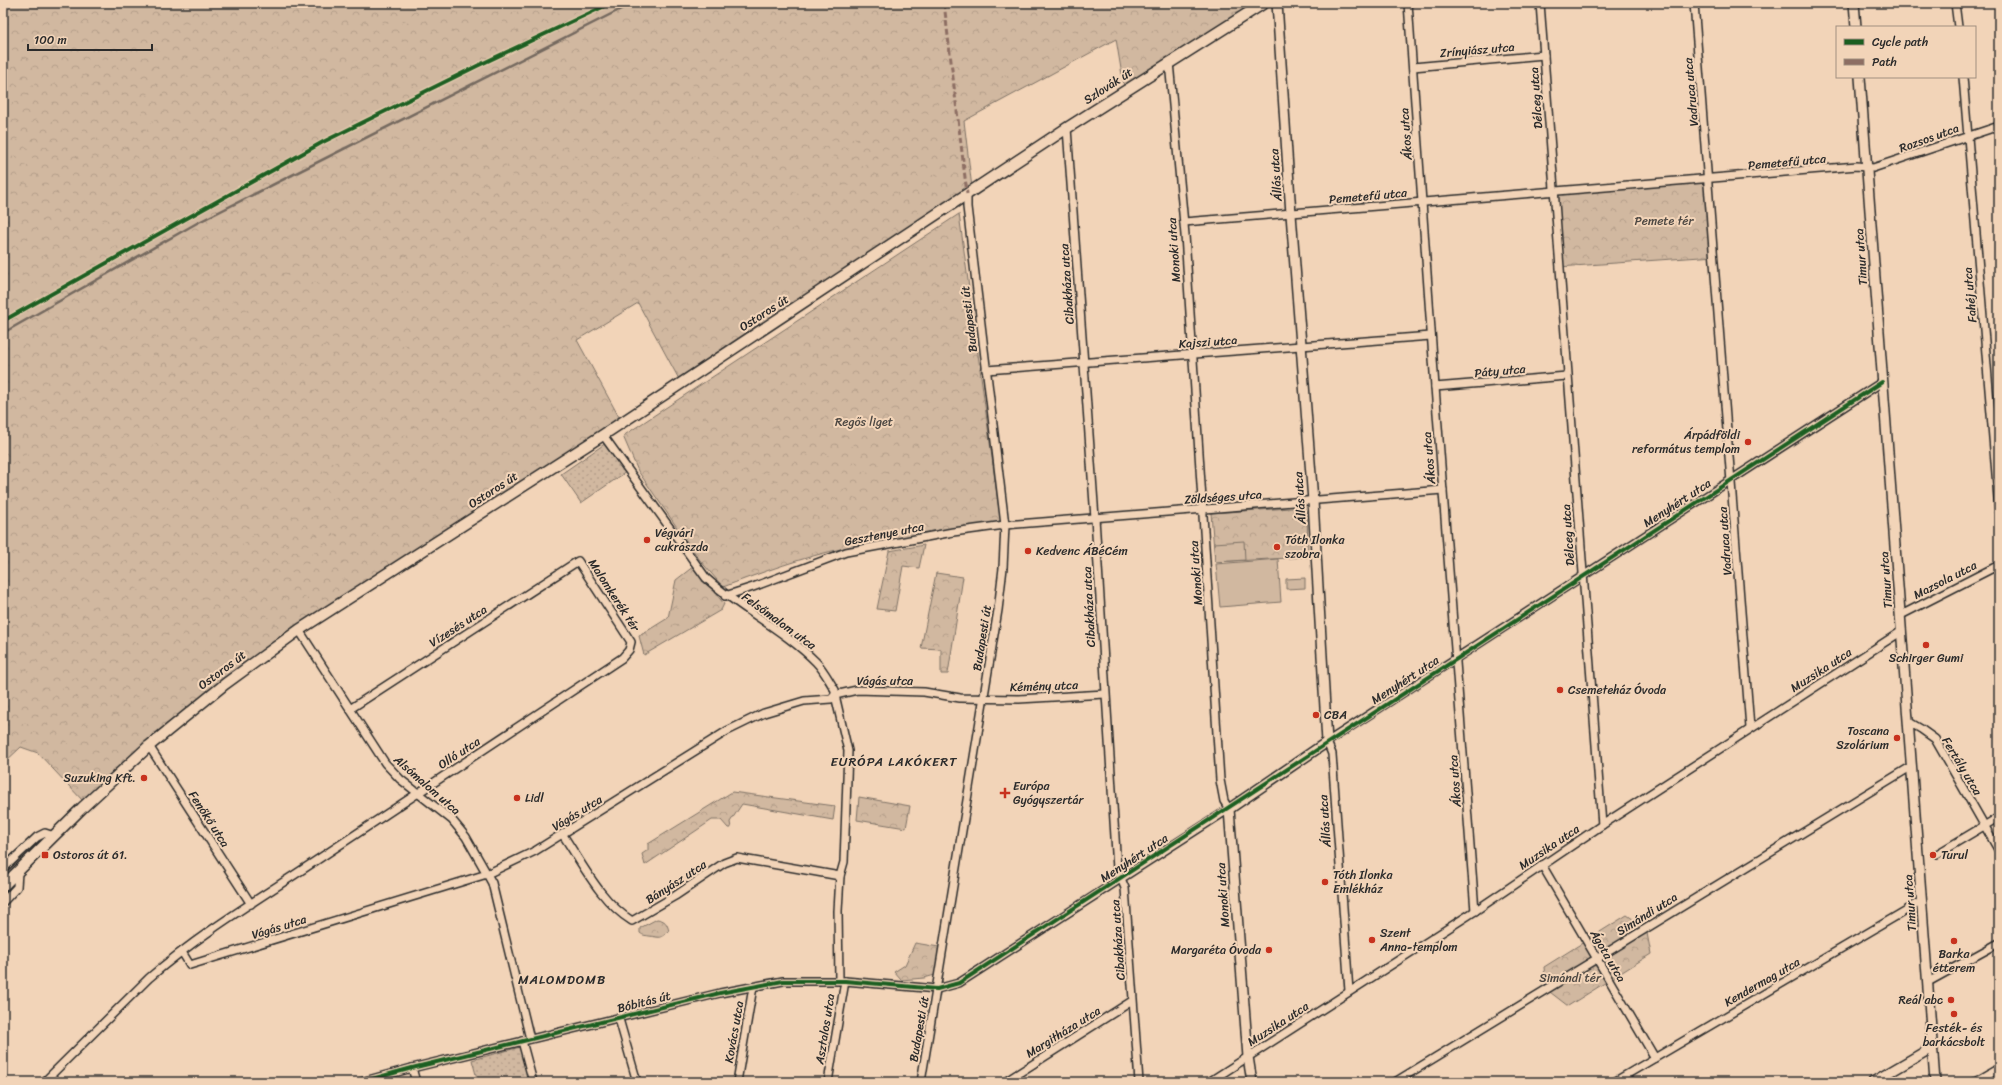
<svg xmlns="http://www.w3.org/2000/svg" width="2002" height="1085" font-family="Sriracha,sans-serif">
<defs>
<pattern id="grass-dots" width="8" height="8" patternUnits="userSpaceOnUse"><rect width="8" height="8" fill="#d1b8a0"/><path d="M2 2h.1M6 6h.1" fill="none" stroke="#b49e8a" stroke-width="1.8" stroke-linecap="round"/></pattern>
<pattern id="forest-crowns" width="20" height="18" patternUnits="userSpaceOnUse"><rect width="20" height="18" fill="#d1b8a0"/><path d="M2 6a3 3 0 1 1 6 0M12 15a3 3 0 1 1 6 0" fill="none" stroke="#b49e8a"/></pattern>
</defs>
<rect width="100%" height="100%" fill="#f2d4b8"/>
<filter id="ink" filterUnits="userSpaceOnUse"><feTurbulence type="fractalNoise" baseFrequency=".025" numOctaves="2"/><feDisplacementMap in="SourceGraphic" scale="8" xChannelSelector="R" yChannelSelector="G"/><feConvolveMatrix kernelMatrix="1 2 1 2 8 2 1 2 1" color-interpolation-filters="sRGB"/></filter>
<g filter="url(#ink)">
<g fill="url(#grass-dots)" stroke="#7e7266">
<path d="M606,443L626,472L581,503L561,474Z"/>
<path d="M520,1047L530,1082H478L472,1060Z"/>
</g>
<g fill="url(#forest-crowns)" stroke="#7e7266">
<path d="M3,3H1256L1124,87L1116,39L964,121L972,188L680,381L638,303L577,340L619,417L600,432L297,627L84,802L38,753L21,747L3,764Z"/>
<path d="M1709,180L1715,256L1559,267L1554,191Z"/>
<path d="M959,214L1001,524C949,531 896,537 845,548C803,557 763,572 723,587L699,559L638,471L623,436Z"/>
<path d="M1307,507L1308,557L1215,562L1211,513Z"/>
<path d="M924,545L919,568L903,566L895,611L877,609L889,551Z"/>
<path d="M694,566L724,604L721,610L644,655L639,636L668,618L676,580Z"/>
<path d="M936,573L963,577L948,674H941V649L921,648Z"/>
<path d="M732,792L835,806L833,820L742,804L730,822L731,828H728L721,820H712L645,865L642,854L648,850V844Z"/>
<path d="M859,797L910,806L906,828L857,820Z"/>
<path d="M1627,915L1646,928L1651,954L1568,1006L1546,989L1544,967Z"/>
<path d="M657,919C665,920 667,923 669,931C660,940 660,937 649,936C644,935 644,936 640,933V928Z"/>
<path d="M915,943L939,947L935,975L924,978L901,980L894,972L905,965Z"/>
</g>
<g fill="#d1b8a0" stroke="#7e7266">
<path d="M1244,541L1245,560L1215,562L1214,543Z"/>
<path d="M1278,559L1281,602L1220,607L1216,564Z"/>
<path d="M1305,578V588L1286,589V579Z"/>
</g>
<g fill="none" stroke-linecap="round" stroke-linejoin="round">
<path stroke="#74695f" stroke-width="2.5" d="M3,333L197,223L633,3"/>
<g stroke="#2b2b2b" stroke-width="10">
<g id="minor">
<path d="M1408,3L1435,387L1475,911"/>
<path d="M1540,3L1602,825"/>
<path d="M1694,3L1750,728"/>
<path d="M1955,3L1958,27"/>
<path d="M1413,67L1544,55"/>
<path d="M1963,77L1999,510"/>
<path d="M1067,128L1095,518L1117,869L1125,888L1139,1082"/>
<path d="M1184,222L1857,166L1873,168L1999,126"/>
<path d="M986,370L1431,336"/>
<path d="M1435,387L1567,376"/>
<path d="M603,435L706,578C740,609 783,629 816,662C824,670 829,681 835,690V695L848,751L844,862L840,876L838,911L839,980"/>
<path d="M725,596L753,587L846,552L953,532L1005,525L1443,490"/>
<path d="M1901,615L1999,565"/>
<path d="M299,630L385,763L400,779L452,820L466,837L487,874L492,883L530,1039"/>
<path d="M1909,722L1921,729L1935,739L1999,851"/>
<path d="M149,746L251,904"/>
<path d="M563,835C583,865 601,902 632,921L675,896L724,863L737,858L840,876"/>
<path d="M1937,854L1999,817"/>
<path d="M1542,865L1655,1058"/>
<path d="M3,869L37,837L45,833L54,836"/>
<path d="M3,902L17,887L18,872"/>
<path d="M182,952L190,965L487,874L535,851L727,731L764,713L804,701L831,699L835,695L857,690L924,692L960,698L1019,699L1105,694"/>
<path d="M1928,982L1999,943"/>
<path d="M1349,991L1332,754L1327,742L1882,382"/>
<path d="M619,1019L637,1082"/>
<path d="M522,1041L533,1082"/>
<path d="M412,1068L416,1082"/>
<path d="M44,1082L149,978C201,933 260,898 317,860C418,792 520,725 622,658L629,650L631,642L578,561L350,709"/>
<path d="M361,1082L412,1068L720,993L783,981H845L937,989L959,983L1229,809L1224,801L1220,780L1185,235L1169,62"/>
<path d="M737,1082L753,987"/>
<path d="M828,1082L845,981"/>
<path d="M921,1082L998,610L1003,568L1005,525L967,207V194"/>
<path d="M1005,1082L1132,1001"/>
<path d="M1209,1082L1475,911L1602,825L1902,631"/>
<path d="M1395,1082L1912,766"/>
<path d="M1614,1082L1922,901"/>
<path d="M1975,1082L1999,1068"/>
</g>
</g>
<g stroke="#2b2b2b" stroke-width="12">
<g id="tertiary">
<path d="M1854,3L1856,27"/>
<path d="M1860,77L1935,1082"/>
<path d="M1252,1082L1248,1057L1229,809L1327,742L1313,501L1291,214L1277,3"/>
<path d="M1873,1082L1933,1047"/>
</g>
</g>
<g stroke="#2b2b2b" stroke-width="13">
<path id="secondary" d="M3,886L82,808L149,746L225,684L299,630L603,435L1067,128L1264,3"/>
</g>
<use href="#minor" stroke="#f2d4b8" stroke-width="7"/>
<use href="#tertiary" stroke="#f2d4b8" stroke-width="9"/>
<use href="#secondary" stroke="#f2d4b8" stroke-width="10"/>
<path stroke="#8d6e63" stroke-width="3" stroke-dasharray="6 3" stroke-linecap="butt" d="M944,3L967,194"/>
<g stroke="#f2d4b8" stroke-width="6">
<g id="cycleway">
<path d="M3,321L323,142L477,66L611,3"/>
<path d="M361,1082L412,1068L720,993L783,981H845L937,989L959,983L1882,382"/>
</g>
</g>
<use href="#cycleway" stroke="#1b5e20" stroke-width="4"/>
</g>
</g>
<g fill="#c8321e" stroke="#f2d4b8" stroke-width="1.5">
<circle cx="1748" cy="442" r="4"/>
<circle cx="647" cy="540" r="4"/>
<circle cx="1277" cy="547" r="4"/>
<circle cx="1028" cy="551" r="4"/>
<circle cx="1926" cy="645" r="4"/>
<circle cx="1560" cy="690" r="4"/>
<circle cx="1316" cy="715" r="4"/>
<circle cx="1897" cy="738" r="4"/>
<circle cx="144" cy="778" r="4"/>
<path d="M1003 787h4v4h4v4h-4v4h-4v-4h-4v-4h4z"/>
<circle cx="517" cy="798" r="4"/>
<rect x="41" y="851" width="8" height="8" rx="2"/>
<circle cx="1933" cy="855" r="4"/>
<circle cx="1325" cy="882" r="4"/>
<circle cx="1372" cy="940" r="4"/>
<circle cx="1954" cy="941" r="4"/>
<circle cx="1269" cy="950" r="4"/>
<circle cx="1951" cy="1000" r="4"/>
<circle cx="1954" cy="1014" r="4"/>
</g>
<g text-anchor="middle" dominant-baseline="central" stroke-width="4" stroke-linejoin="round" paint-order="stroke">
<g font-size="12" fill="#2b2b2b" stroke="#f2d4b8">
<text transform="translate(1477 50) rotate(-5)">Zrínyiász utca</text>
<text transform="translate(1108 86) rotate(-33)">Szlovák út</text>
<text transform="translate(1691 92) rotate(-95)">Vadruca utca</text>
<text transform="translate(1536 98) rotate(-94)">Délceg utca</text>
<text transform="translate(1406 134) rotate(-94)">Ákos utca</text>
<text transform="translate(1929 138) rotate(-20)">Rozsos utca</text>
<text transform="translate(1787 162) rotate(-5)">Pemetefű utca</text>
<text transform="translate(1276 175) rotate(-94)">Állás utca</text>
<text transform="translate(1368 196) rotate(-5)">Pemetefű utca</text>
<text transform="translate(1174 250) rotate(-94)">Monoki utca</text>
<text transform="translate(1861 257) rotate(-94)">Timur utca</text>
<text transform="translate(1067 284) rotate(-94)">Cibakháza utca</text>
<text transform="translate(1970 295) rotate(-95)">Fahéj utca</text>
<text transform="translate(764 313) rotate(-33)">Ostoros út</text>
<text transform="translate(969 319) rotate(-97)">Budapesti út</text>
<text transform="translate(1208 342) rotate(-4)">Kajszi utca</text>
<text transform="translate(1500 371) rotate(-5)">Páty utca</text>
<text transform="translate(1429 458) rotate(-95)">Ákos utca</text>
<text transform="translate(493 490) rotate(-33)">Ostoros út</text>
<text transform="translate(1223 497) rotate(-4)">Zöldséges utca</text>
<text transform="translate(1300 498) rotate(-94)">Állás utca</text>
<text transform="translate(1677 503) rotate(-33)">Menyhért utca</text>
<text transform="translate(884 534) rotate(-11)">Gesztenye utca</text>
<text transform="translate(1568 535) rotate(-94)">Délceg utca</text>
<text transform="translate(1725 541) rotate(-94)">Vadruca utca</text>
<text transform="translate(1196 573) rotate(-94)">Monoki utca</text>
<text transform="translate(1886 580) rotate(-94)">Timur utca</text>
<text transform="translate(1945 580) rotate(-27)">Mazsola utca</text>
<text transform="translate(614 595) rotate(57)">Malomkerék tér</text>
<text transform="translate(1089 607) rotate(-93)">Cibakháza utca</text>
<text transform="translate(779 621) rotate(36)">Felsőmalom utca</text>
<text transform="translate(458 626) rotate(-33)">Vízesés utca</text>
<text transform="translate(982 638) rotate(-81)">Budapesti út</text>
<text transform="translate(222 670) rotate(-37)">Ostoros út</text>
<text transform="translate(1821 670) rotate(-33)">Muzsika utca</text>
<text transform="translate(1405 680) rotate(-33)">Menyhért utca</text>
<text x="885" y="681">Vágás utca</text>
<text transform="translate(1044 686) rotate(-2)">Kémény utca</text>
<text transform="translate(459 753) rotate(-33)">Olló utca</text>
<text transform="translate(1962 766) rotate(59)">Fertály utca</text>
<text transform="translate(1455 781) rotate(-94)">Ákos utca</text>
<text transform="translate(427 785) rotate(41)">Alsómalom utca</text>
<text transform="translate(577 813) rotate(-32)">Vágás utca</text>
<text transform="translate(209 819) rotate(57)">Fenőkő utca</text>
<text transform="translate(1325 821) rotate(-94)">Állás utca</text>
<text transform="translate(1549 847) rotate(-34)">Muzsika utca</text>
<text transform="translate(1134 858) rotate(-33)">Menyhért utca</text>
<text transform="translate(676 882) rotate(-33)">Bányász utca</text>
<text transform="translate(1223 895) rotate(-94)">Monoki utca</text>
<text transform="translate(1910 903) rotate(-94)">Timur utca</text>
<text transform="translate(1647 914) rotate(-32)">Simándi utca</text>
<text transform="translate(279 927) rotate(-17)">Vágás utca</text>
<text transform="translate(1118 940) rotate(-94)">Cibakháza utca</text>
<text transform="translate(1608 956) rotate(60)">Ágota utca</text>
<text transform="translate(1762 982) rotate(-30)">Kendermag utca</text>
<text transform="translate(644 1002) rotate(-14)">Bóbitás út</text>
<text transform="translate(1278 1024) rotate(-33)">Muzsika utca</text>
<text transform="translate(825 1029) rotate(-81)">Asztalos utca</text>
<text transform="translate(919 1029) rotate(-80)">Budapesti út</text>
<text transform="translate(734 1032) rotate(-80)">Kovács utca</text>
<text transform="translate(1063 1032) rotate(-32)">Margitháza utca</text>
</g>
<g font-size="12" fill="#4c4742" stroke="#f2d4b8">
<text x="1664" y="221">Pemete tér</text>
<text x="864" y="422">Regős liget</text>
<text x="1570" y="978">Simándi tér</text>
</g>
<g font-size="12" fill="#2b2b2b" stroke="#f2d4b8" text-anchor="start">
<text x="1740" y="435" text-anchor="end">Árpádföldi<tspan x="1740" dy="14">református templom</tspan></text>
<text x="655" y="533">Végvári<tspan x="655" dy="14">cukrászda</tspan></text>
<text x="1285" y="540">Tóth Ilonka<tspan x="1285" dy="14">szobra</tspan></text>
<text x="1036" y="551">Kedvenc ÁBéCém</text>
<text x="1926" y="658" text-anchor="middle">Schirger Gumi</text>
<text x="1568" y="690">Csemeteház Óvoda</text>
<text x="1324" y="715">CBA</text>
<text x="1889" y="731" text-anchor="end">Toscana<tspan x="1889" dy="14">Szolárium</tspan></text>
<text x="136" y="778" text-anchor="end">Suzuking Kft.</text>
<text x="1013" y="786">Európa<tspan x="1013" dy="14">Gyógyszertár</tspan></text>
<text x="525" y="798">Lidl</text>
<text x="53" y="855">Ostoros út 61.</text>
<text x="1941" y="855">Turul</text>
<text x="1333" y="875">Tóth Ilonka<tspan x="1333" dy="14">Emlékház</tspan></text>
<text x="1380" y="933">Szent<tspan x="1380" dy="14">Anna-templom</tspan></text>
<text x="1261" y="950" text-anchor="end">Margaréta Óvoda</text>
<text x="1954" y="954" text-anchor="middle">Barka<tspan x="1954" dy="14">étterem</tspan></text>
<text x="1943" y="1000" text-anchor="end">Reál abc</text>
<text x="1954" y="1028" text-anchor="middle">Festék- és<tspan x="1954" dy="14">barkácsbolt</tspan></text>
</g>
<g font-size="13" letter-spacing="1" fill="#2b2b2b" stroke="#f2d4b8">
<text x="894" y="761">EURÓPA LAKÓKERT</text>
<text x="562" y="979">MALOMDOMB</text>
</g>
</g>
<rect width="2002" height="1085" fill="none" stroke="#f2d4b8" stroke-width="16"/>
<rect x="8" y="8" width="1986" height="1069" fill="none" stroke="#2b2b2b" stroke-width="1.5" filter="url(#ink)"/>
<rect x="1836" y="26" width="140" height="52" fill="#f2d4b8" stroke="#a29080"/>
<rect x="1844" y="39" width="20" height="6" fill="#1b5e20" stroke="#a29080"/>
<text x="1872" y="46" font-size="12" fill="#2b2b2b">Cycle path</text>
<rect x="1844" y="59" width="20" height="6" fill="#8d6e63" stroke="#a29080"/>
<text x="1872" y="66" font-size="12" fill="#2b2b2b">Path</text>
<path d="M28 44v6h124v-6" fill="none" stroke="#2b2b2b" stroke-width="2"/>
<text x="34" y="44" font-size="12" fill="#2b2b2b" stroke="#f2d4b8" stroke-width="3" paint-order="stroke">100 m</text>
</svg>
